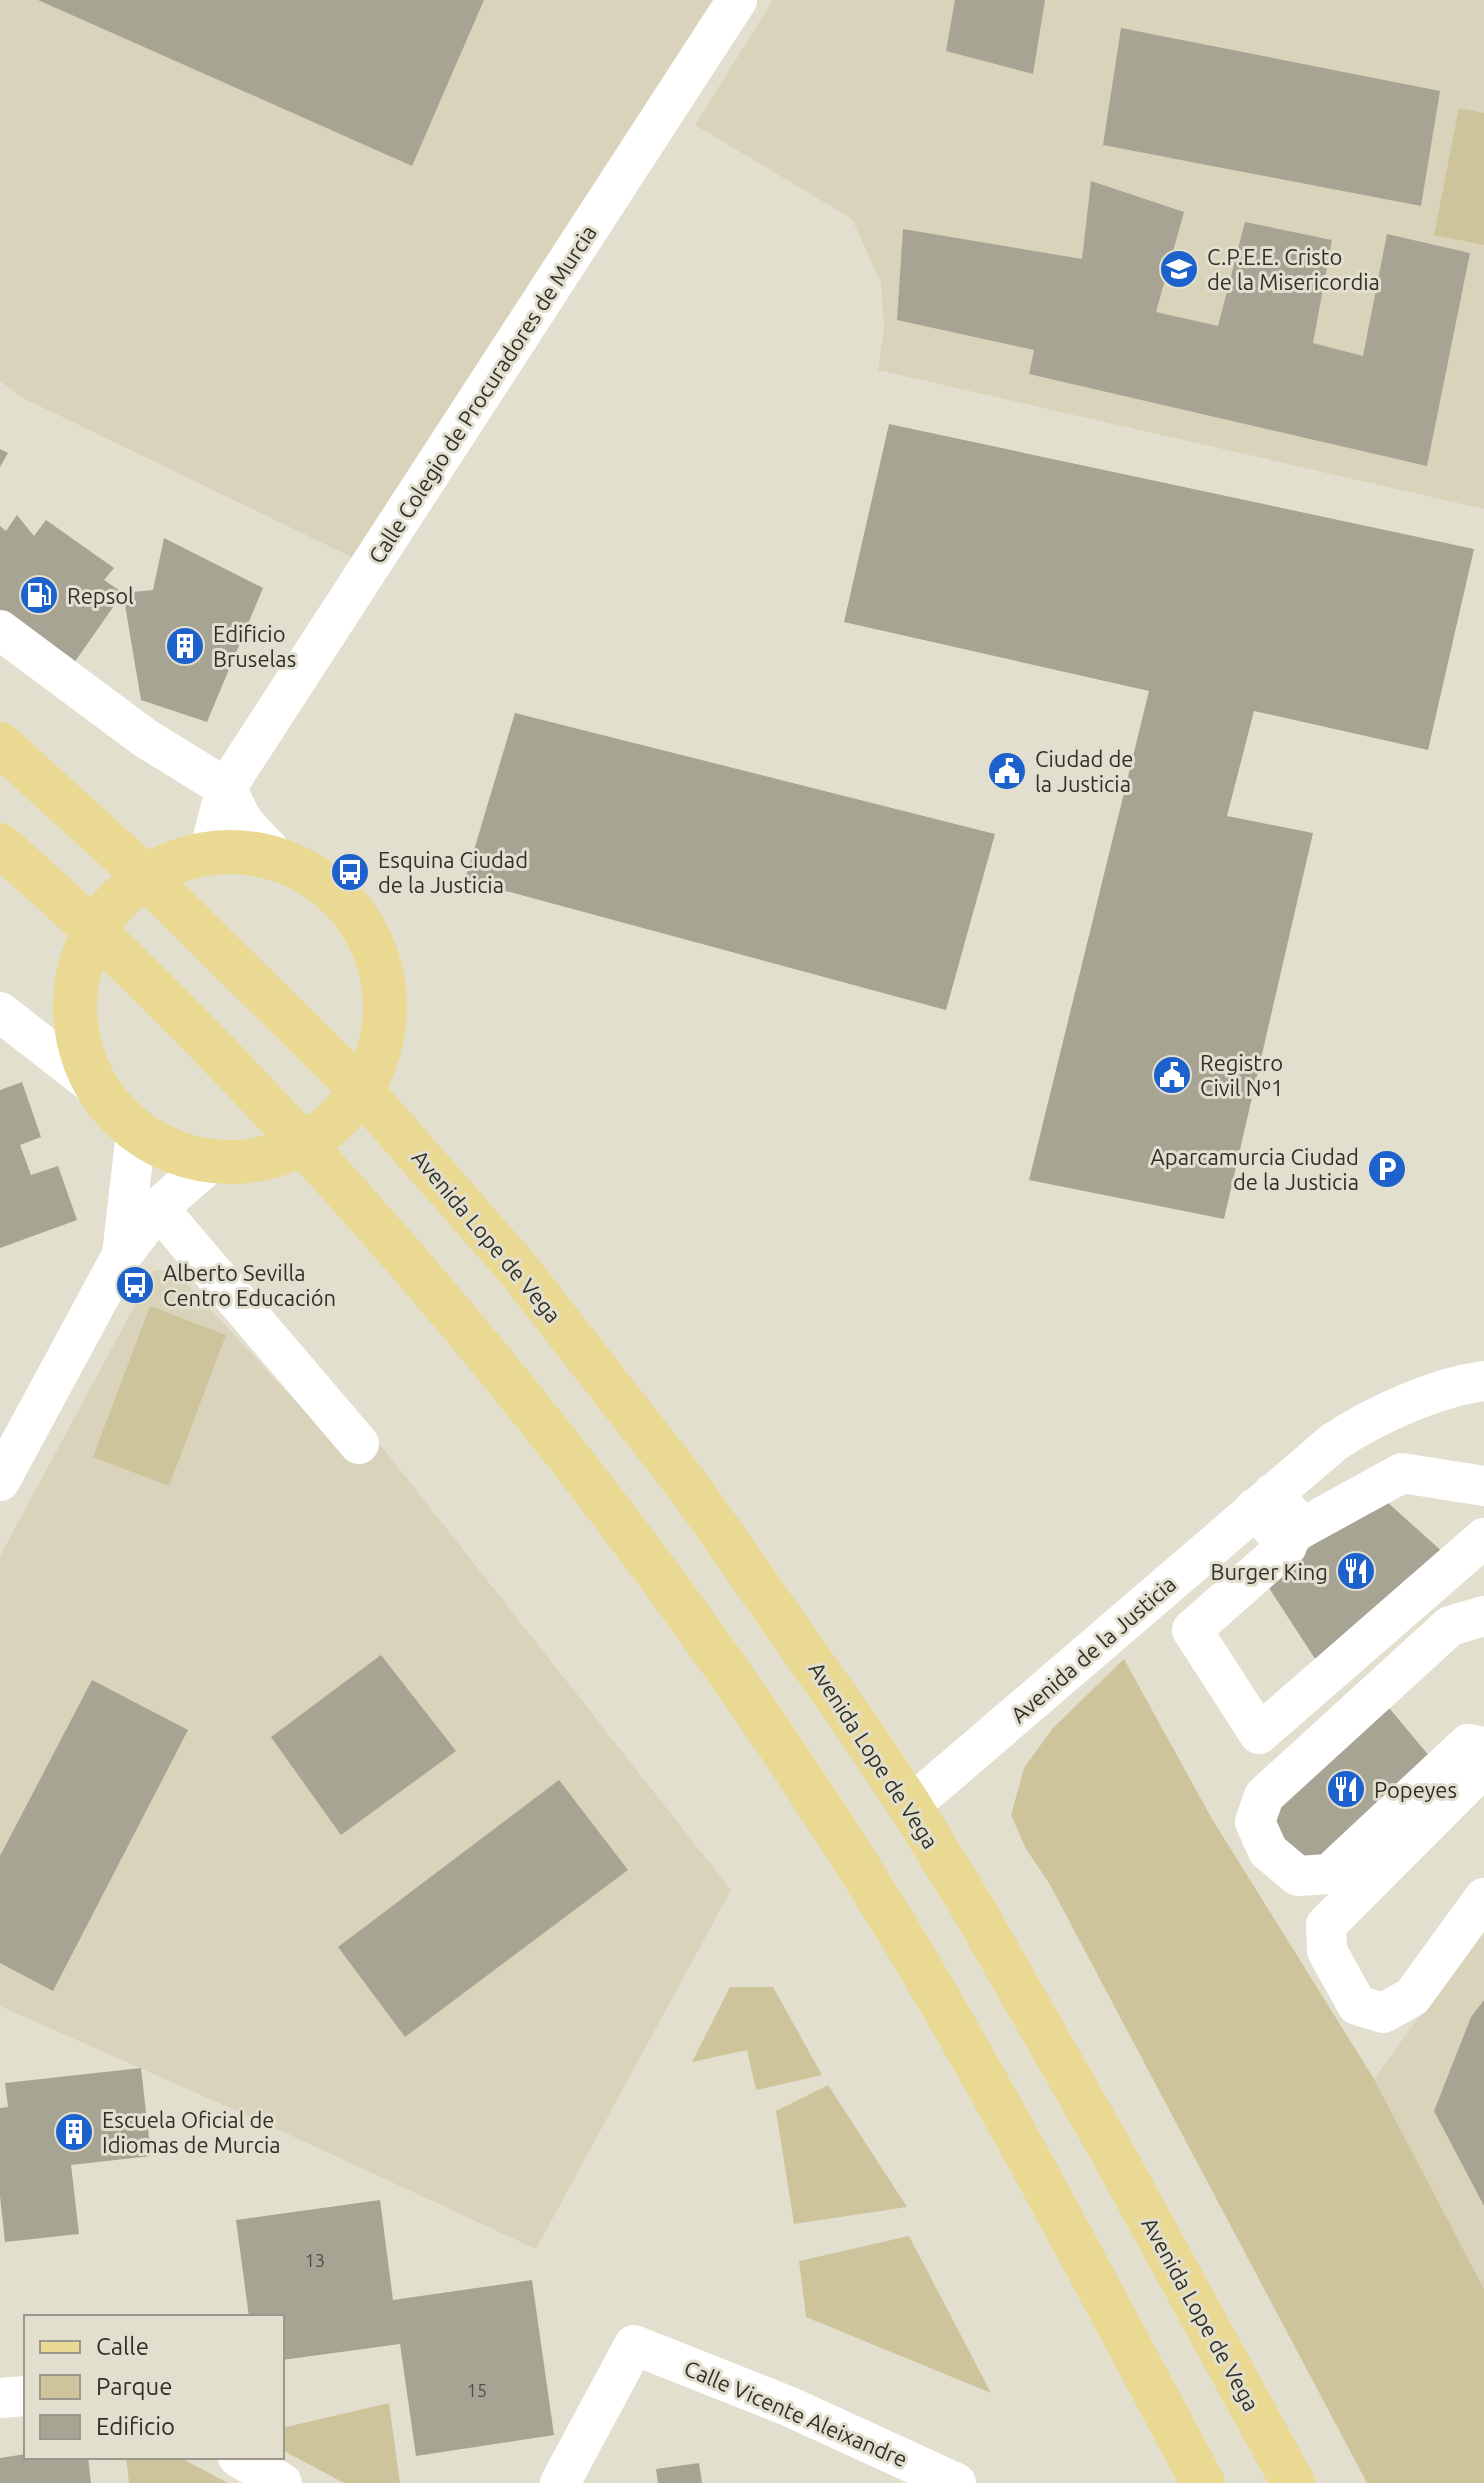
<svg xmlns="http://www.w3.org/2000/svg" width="1484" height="2483" font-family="Ubuntu,sans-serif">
<rect width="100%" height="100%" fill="#e3dfce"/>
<g fill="#d9d3bb">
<path d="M0,0H737L370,566L21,397L0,381Z"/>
<path d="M773,0H1484V509L878,370L884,329L881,283L852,219L695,125Z"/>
<path d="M154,1270H174L349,1459L368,1429L731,1890L536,2249L264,2123L0,2006V1556Z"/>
<path d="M1484,1927V2000L1471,2017L1434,2111L1484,2206V2289L1374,2079Z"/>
</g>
<g fill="#cec49c">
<path d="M1459,108L1484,113V245L1434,235Z"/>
<path d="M150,1306L226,1335L169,1486L93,1457Z"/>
<path d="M1124,1659L1212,1819L1374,2079L1484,2289V2483H1367L1049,1883L1026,1849L1011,1815L1024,1768L1053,1728Z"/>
<path d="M730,1987H773L822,2075L756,2090L747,2050L692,2062Z"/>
<path d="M828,2085L907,2207L794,2224L776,2111Z"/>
<path d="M909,2236L991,2393L806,2317L799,2261Z"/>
<path d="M389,2403L400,2483H344L282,2450V2428Z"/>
<path d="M126,2457H179L228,2483H129Z"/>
</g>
<g fill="#a8a494">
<path d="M38,0H484L412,166Z"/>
<path d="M955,0H1045L1033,74L946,51Z"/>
<path d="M1121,28L1440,91L1421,206L1103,145Z"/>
<path d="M1091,181L1184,212L1156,312L1218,326L1245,222L1332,240L1313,343L1363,356L1387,234L1470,253L1427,466L1029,374L1034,350L897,320L903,229L1082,259Z"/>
<path d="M889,424L1474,549L1428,750L1254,711L1227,816L1313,833L1224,1219L1029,1180L1149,691L844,622Z"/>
<path d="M0,449L8,453L0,467Z"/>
<path d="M17,515L34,536L46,520L114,568L104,580L123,593L69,670L0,622V526L6,531Z"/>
<path d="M164,538L263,588L207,722L141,700L123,593L153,590Z"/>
<path d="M515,713L995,834L946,1010L465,880Z"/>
<path d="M22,1082L41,1137L20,1145L31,1175L58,1166L77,1220L0,1248V1090Z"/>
<path d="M1386,1501L1446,1555L1321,1668L1269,1588L1321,1536Z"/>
<path d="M381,1655L456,1751L341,1835L271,1737Z"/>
<path d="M92,1680L188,1730L53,1991L0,1963V1856Z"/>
<path d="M1385,1703L1430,1757L1310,1867L1265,1821Z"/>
<path d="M559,1780L628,1870L405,2037L338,1947Z"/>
<path d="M1484,2000V2206L1434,2111L1471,2017Z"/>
<path d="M141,2068L151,2156L71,2165L79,2234L5,2242L0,2196V2108L8,2107L5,2083Z"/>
<path d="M380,2200L393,2300L532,2280L554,2435L416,2456L400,2344L282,2360V2317H249L236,2220Z"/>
<path d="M26,2454V2457H88L91,2483H0V2458Z"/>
<path d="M699,2463L702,2483H658L656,2469Z"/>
</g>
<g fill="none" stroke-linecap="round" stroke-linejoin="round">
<g stroke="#fff" stroke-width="40">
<path d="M0,630L145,738L226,788"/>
<path d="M226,788L243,822L276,857"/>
<path d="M209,852L226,788L737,0"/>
<path d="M0,1012L95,1086"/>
<path d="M158,1208L359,1444"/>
<path d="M122,1255L136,1132"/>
<path d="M0,1481L122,1255L158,1208L211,1162"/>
<path d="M1273,1493L1302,1528L1402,1473L1484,1486"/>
<path d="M1255,1508L1287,1546L1192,1630L1259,1734L1484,1538"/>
<path d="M1484,1616L1450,1626L1264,1796L1255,1822L1268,1851L1298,1876L1329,1874L1468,1744L1484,1747"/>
<path d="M1484,1767L1326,1925L1327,1951L1357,2005L1383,2013L1412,1997L1484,1898"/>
<path d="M910,1806L1334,1442C1375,1415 1436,1387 1484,1381"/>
<path d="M0,2398L26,2396"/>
<path d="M238,2457L282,2483"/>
<path d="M560,2483L634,2345L788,2406L956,2483"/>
</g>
<g stroke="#e9d992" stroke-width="44">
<path d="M0,744L145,876L362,1091L518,1269L691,1490L860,1731L910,1806L974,1910L1111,2150L1293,2483"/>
<path d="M0,845C142,969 272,1106 396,1248C587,1468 761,1702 911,1952C1015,2126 1107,2305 1203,2483"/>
<circle cx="230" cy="1007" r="155"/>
</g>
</g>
<defs>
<g id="school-disc" transform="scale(2)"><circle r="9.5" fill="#1d61cd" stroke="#e3dfce"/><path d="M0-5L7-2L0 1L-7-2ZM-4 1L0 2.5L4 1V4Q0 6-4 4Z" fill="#fff"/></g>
<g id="fuel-disc" transform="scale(2)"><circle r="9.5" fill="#1d61cd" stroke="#e3dfce"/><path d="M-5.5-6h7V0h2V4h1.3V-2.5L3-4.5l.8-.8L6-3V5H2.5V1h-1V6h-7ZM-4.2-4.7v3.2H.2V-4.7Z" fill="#fff"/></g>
<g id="building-disc" transform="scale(2)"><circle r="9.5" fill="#1d61cd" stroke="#e3dfce"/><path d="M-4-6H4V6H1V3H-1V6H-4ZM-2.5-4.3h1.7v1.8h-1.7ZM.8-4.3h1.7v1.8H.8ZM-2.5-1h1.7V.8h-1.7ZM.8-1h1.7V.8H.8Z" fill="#fff"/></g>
<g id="civic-disc" transform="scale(2)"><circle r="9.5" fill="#1d61cd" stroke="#e3dfce"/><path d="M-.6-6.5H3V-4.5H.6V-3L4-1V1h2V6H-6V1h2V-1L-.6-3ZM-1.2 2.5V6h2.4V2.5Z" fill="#fff"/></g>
<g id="bus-disc" transform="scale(2)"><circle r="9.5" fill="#1d61cd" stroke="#e3dfce"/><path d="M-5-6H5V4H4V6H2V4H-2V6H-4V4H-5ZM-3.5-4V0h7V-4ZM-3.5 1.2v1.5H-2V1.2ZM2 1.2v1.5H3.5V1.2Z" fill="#fff"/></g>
<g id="parking-disc" transform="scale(2)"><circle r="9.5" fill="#1d61cd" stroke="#e3dfce"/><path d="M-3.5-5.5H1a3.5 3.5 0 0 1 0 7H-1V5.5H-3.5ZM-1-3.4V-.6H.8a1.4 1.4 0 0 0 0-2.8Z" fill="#fff"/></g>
<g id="restaurant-disc" transform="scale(2)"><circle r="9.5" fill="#1d61cd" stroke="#e3dfce"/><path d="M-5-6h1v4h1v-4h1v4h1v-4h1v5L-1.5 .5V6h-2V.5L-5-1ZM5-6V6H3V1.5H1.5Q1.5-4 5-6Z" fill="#fff"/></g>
</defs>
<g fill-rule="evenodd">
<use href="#school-disc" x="1179" y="269"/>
<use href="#fuel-disc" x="39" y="595"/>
<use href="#building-disc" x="185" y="646"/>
<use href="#civic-disc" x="1007" y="771"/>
<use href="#bus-disc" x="350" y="872"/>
<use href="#civic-disc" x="1172" y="1075"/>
<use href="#parking-disc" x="1387" y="1169"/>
<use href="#bus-disc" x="135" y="1285"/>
<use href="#restaurant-disc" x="1356" y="1571"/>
<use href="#restaurant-disc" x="1346" y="1789"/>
<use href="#building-disc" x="74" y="2132"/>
</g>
<g text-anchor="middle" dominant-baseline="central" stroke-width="6" stroke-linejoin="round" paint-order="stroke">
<g font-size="18" fill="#4f4d44">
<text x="315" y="2260">13</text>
<text x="477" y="2390">15</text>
</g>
<g font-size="22" fill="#313029" stroke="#e3dfce" text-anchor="start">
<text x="1207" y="256">C.P.E.E. Cristo<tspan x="1207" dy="25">de la Misericordia</tspan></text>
<text x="67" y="595">Repsol</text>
<text x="213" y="633">Edificio<tspan x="213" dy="25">Bruselas</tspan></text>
<text x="1035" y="758">Ciudad de<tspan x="1035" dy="25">la Justicia</tspan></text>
<text x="378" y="859">Esquina Ciudad<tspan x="378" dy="25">de la Justicia</tspan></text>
<text x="1200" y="1062">Registro<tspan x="1200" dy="25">Civil Nº1</tspan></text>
<text x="1359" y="1156" text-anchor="end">Aparcamurcia Ciudad<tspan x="1359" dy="25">de la Justicia</tspan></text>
<text x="163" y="1272">Alberto Sevilla<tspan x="163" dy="25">Centro Educación</tspan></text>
<text x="1328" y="1571" text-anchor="end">Burger King</text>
<text x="1374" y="1789">Popeyes</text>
<text x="102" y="2119">Escuela Oficial de<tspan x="102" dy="25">Idiomas de Murcia</tspan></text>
</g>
<g font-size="22" fill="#313029" stroke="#e3dfce">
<text transform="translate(482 394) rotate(-57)">Calle Colegio de Procuradores de Murcia</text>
<text transform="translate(487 1236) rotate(50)">Avenida Lope de Vega</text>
<text transform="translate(1093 1649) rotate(-41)">Avenida de la Justicia</text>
<text transform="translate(874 1755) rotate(57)">Avenida Lope de Vega</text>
<text transform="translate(1201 2314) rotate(61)">Avenida Lope de Vega</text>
<text transform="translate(796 2413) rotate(23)">Calle Vicente Aleixandre</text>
</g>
</g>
<rect x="24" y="2315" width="260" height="144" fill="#e3dfce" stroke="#9c998c" stroke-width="2"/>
<rect x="40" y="2341" width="40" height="12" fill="#e9d992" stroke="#9c998c" stroke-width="2"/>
<text x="96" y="2355" font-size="24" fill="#313029">Calle</text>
<rect x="40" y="2375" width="40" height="24" fill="#cec49c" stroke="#9c998c" stroke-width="2"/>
<text x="96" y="2395" font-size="24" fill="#313029">Parque</text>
<rect x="40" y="2415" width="40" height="24" fill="#a8a494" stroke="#9c998c" stroke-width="2"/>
<text x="96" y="2435" font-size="24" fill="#313029">Edificio</text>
</svg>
